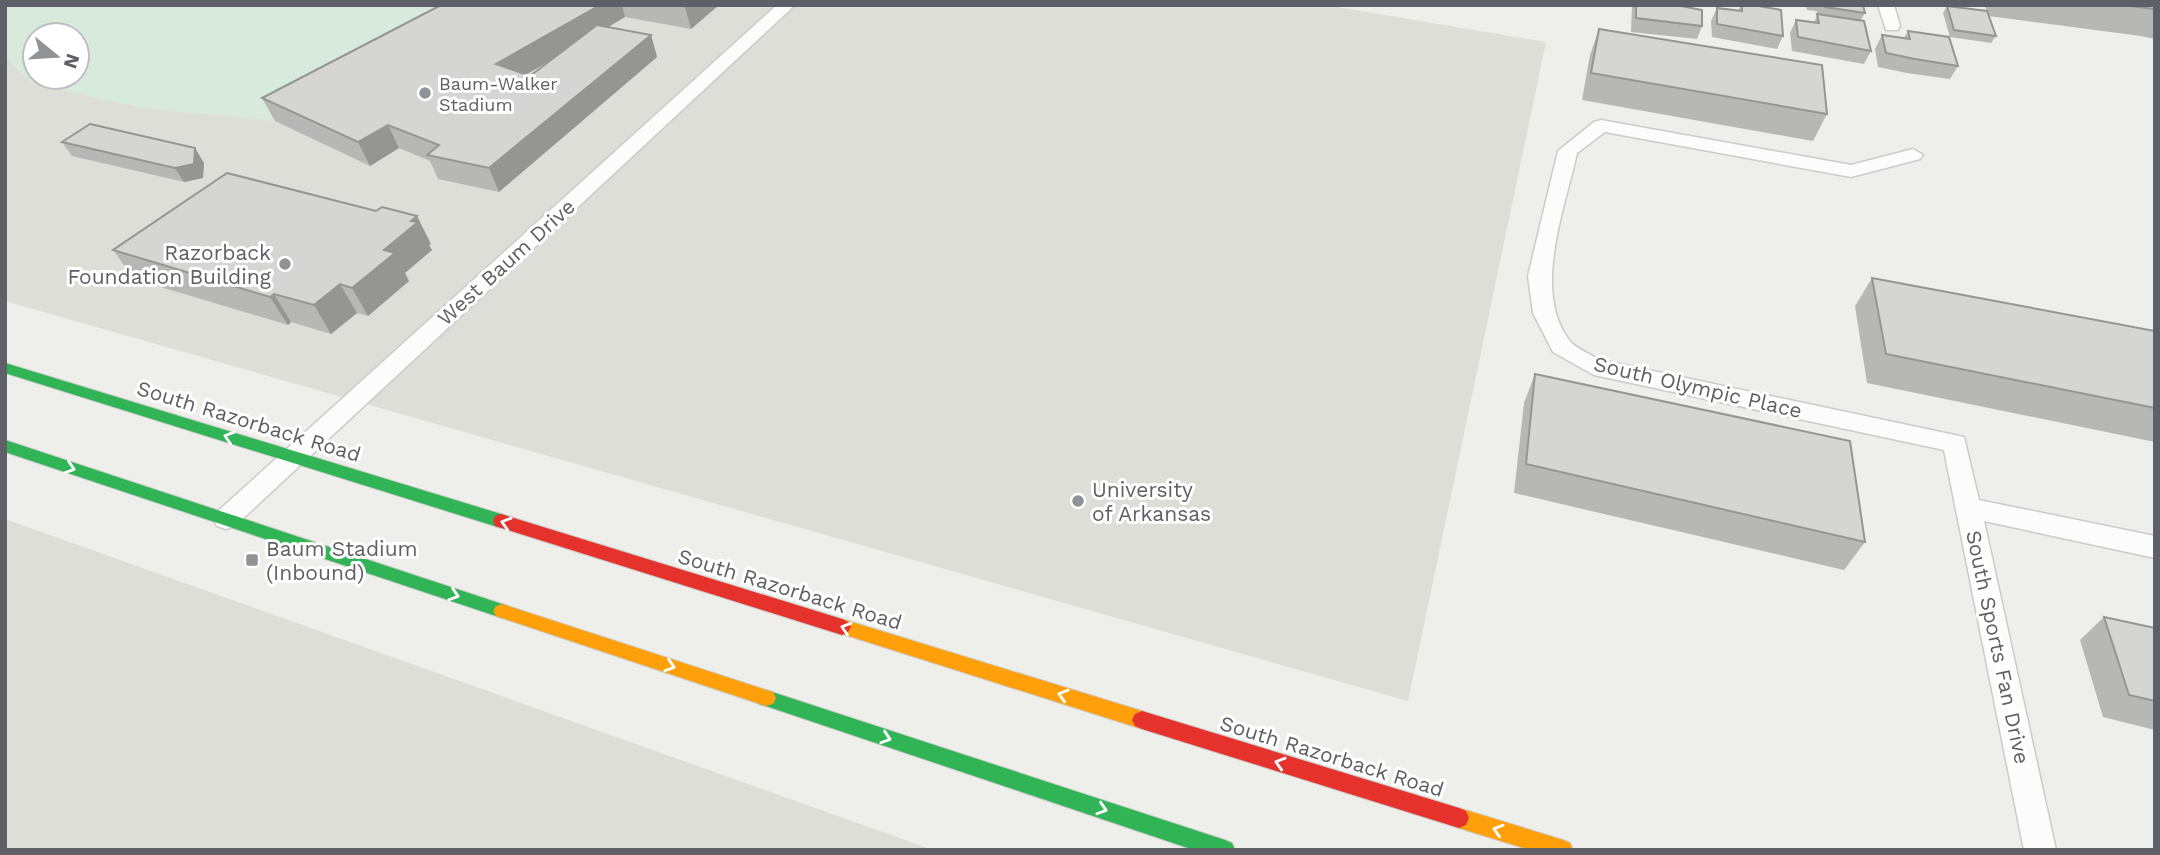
<svg xmlns="http://www.w3.org/2000/svg" width="2160" height="855" font-family="'Work Sans',sans-serif">
<rect width="100%" height="100%" fill="#eeeeea"/>
<g fill="#deded8" fill-rule="evenodd">
<path d="M5,5H1325L1546,42L1408,701L5,301ZM35,35H77V77H35Z"/>
<path d="M5,519L933,850H5Z"/>
</g>
<path fill="#d8eadb" fill-rule="evenodd" d="M5,5H492L275,121L141,108L34,84L5,57ZM35,35H77V77H35Z"/>
<g fill="none" stroke-linecap="round" stroke-linejoin="round">
<g stroke="#cbcbcc" stroke-width="3">
<g id="lane">
<path d="M777,5H795L235,526L226,529L217,526L213,519L217,512Z"/>
<path d="M1878,5H1894L1900,26L1898,30H1886Z"/>
<path d="M1601,120L1851,165L1913,149L1923,155L1920,159L1851,177L1605,132L1577,153C1565,208 1532,291 1569,340C1576,349 1591,355 1601,360L1964,437L1979,500L2155,536V558L1984,521L2056,850H2024L1944,450L1594,375L1553,352L1533,313L1528,276L1558,151L1594,122Z"/>
</g>
</g>
<g stroke="#cccccd" stroke-width="2">
<g id="fast">
<path d="M5,363L501,514L507,516L509,521L507,526L501,528L5,373Z"/>
<path d="M5,440L502,604L508,606L511,611L508,616L502,618L5,452Z"/>
<path d="M766,690L1225,840L1232,843L1235,850H1194L766,706L759,704L756,698L759,692Z"/>
</g>
</g>
<g stroke="#cccccd" stroke-width="2">
<g id="slow">
<path d="M502,604L766,690L773,692L776,698L773,704L766,706L496,616L493,611L496,606Z"/>
<path d="M842,619L1142,711L1149,714L1152,720L1149,726L1142,729L836,632L833,627L836,622Z"/>
<path d="M1459,808L1563,840L1570,843L1573,850H1530L1459,828L1452,825L1449,818L1452,811Z"/>
</g>
</g>
<g stroke="#cccccd" stroke-width="2">
<g id="jam">
<path d="M501,514L842,619L848,622L851,627L848,632L842,635L495,526L493,521L495,516Z"/>
<path d="M1142,711L1459,808L1466,811L1469,818L1466,825L1459,828L1142,729L1135,726L1132,720L1135,714Z"/>
</g>
</g>
<use href="#lane" fill="#fcfcfc" fill-rule="evenodd"/>
<use href="#fast" fill="#30b455" fill-rule="evenodd"/>
<use href="#slow" fill="#ff9f0a" fill-rule="evenodd"/>
<use href="#jam" fill="#e5322d" fill-rule="evenodd"/>
</g>
<g fill="#b7b7b5" fill-rule="evenodd">
<path d="M441,5H719L691,29L625,17L608,27L651,35L657,57L499,192L438,179L430,161L399,148L370,166L275,121L262,98ZM551,59L530,76L525,75L533,70Z"/>
<path d="M1632,5H1681L1702,26L1697,39L1631,32Z"/>
<path d="M1741,5H1753L1783,36L1777,49L1712,37L1711,21L1717,8L1738,11Z"/>
<path d="M1806,5H1863L1865,13L1860,21L1871,51L1864,64L1792,51L1790,33L1796,20L1814,23L1817,15V11L1807,10Z"/>
<path d="M1984,5H2155V39L2141,36L1988,16L1996,36L1991,43L1950,37L1943,13L1947,6L1987,11Z"/>
<path d="M1599,29L1827,114L1813,141L1582,100L1590,55Z"/>
<path d="M1908,31L1958,66L1950,79L1907,73L1878,67L1875,49L1882,35L1904,38Z"/>
<path d="M62,142L204,163L203,178L184,182L72,156Z"/>
<path d="M431,244L429,245L432,250L405,273L409,281L368,316L357,313L331,334L291,322L288,325L134,279L113,250Z"/>
<path d="M1872,278L2155,331V442L1867,383L1855,306Z"/>
<path d="M1535,374L1865,542L1844,570L1514,493L1524,403Z"/>
<path d="M2104,617L2155,628V730L2103,717L2080,640Z"/>
</g>
<g fill="#959594">
<path d="M600,5H622L625,17L505,87L496,64Z"/>
<path d="M687,5H719L691,29L685,7Z"/>
<path d="M651,35L657,57L499,192L489,168Z"/>
<path d="M388,125L399,148L370,166L358,142Z"/>
<path d="M195,148L204,163L203,178L184,182L175,168Z"/>
<path d="M417,216L431,244L429,245L432,250L405,273L409,281L368,316L352,288L384,250Z"/>
<path d="M340,284L357,313L331,334L314,305Z"/>
<path d="M274,294L291,322L288,325L270,297Z"/>
</g>
<g fill="#d5d5d3" stroke="#959594" stroke-width="2">
<path d="M441,5H600L496,64L530,76L597,25L651,35L489,168L427,155L439,145L388,125L358,142L262,98Z"/>
<path d="M1636,5H1681V6L1702,10V26L1636,18Z"/>
<path d="M1742,5H1753L1781,10L1783,36L1717,24V8L1742,11Z"/>
<path d="M1824,5H1863L1865,13L1825,7Z"/>
<path d="M2123,5H2155V9Z"/>
<path d="M1947,6L1987,11L1996,36L1954,30Z"/>
<path d="M1817,14L1864,21L1871,51L1798,37L1796,20L1819,23Z"/>
<path d="M1599,29L1822,65L1827,114L1591,73Z"/>
<path d="M1908,31L1949,37L1958,66L1915,59L1886,53L1882,35L1910,39Z"/>
<path d="M90,124L195,148L194,164L175,168L62,142Z"/>
<path d="M227,173L376,211L382,207L417,216L411,221L418,222L384,250L395,253L352,288L340,284L314,305L274,294L270,297L113,250Z"/>
<path d="M1872,278L2155,331V408L1886,354Z"/>
<path d="M1535,374L1850,441L1865,542L1526,464Z"/>
<path d="M2104,617L2155,628V701L2129,695Z"/>
</g>
<defs><path id="oneway-chevron" d="M-2-3.5L2.5 0L-2 3.5" fill="none" stroke-width="1.6" stroke-linecap="round" stroke-linejoin="round" transform="scale(1.75)"/></defs>
<g stroke="#fff">
<use href="#oneway-chevron" transform="translate(229 437) rotate(-163)"/>
<use href="#oneway-chevron" transform="translate(70 468) rotate(18)"/>
<use href="#oneway-chevron" transform="translate(506 523) rotate(-163)"/>
<use href="#oneway-chevron" transform="translate(454 595) rotate(18)"/>
<use href="#oneway-chevron" transform="translate(846 628) rotate(-163)"/>
<use href="#oneway-chevron" transform="translate(670 666) rotate(18)"/>
<use href="#oneway-chevron" transform="translate(1063 695) rotate(-163)"/>
<use href="#oneway-chevron" transform="translate(886 738) rotate(18)"/>
<use href="#oneway-chevron" transform="translate(1280 763) rotate(-163)"/>
<use href="#oneway-chevron" transform="translate(1102 809) rotate(18)"/>
<use href="#oneway-chevron" transform="translate(1498 830) rotate(-163)"/>
</g>
<g fill="#919295" stroke="#fff" stroke-width="2.5">
<circle cx="425" cy="93" r="7"/>
<circle cx="285" cy="264" r="7"/>
<circle cx="1078" cy="501" r="7"/>
<rect x="245" y="553" width="14" height="14" rx="3.5"/>
</g>
<g text-anchor="middle" dominant-baseline="central" stroke-width="6" stroke-linejoin="round" paint-order="stroke">
<g font-size="18" fill="#5f6067" stroke="#fff" text-anchor="start">
<text x="439" y="83">Baum-Walker<tspan x="439" dy="21">Stadium</tspan></text>
</g>
<g font-size="21" fill="#5f6067" stroke="#fff" text-anchor="start">
<text x="271" y="252" text-anchor="end">Razorback<tspan x="271" dy="24">Foundation Building</tspan></text>
<text x="1092" y="489">University<tspan x="1092" dy="24">of Arkansas</tspan></text>
<text x="266" y="548">Baum Stadium<tspan x="266" dy="24">(Inbound)</tspan></text>
</g>
<g font-size="21" fill="#5f6067" stroke="#fff">
<text transform="translate(506 262) rotate(-42)">West Baum Drive</text>
<text transform="translate(1698 387) rotate(13)">South Olympic Place</text>
<text transform="translate(249 421) rotate(17)">South Razorback Road</text>
<text transform="translate(790 589) rotate(17)">South Razorback Road</text>
<text transform="translate(1998 647) rotate(78)">South Sports Fan Drive</text>
<text transform="translate(1332 756) rotate(17)">South Razorback Road</text>
</g>
</g>
<rect width="2160" height="855" fill="none" stroke="#5f6067" stroke-width="14"/>
<g transform="translate(56 56) rotate(108)"><circle r="33" fill="#ffffff" stroke="#bfbfc2" stroke-width="2"/>
<path d="M0-5L12 26L0 18L-12 26Z" fill="#919295"/>
<text y="-10" font-size="19" font-weight="bold" text-anchor="middle" fill="#5f6067">N</text>
</g>
</svg>
